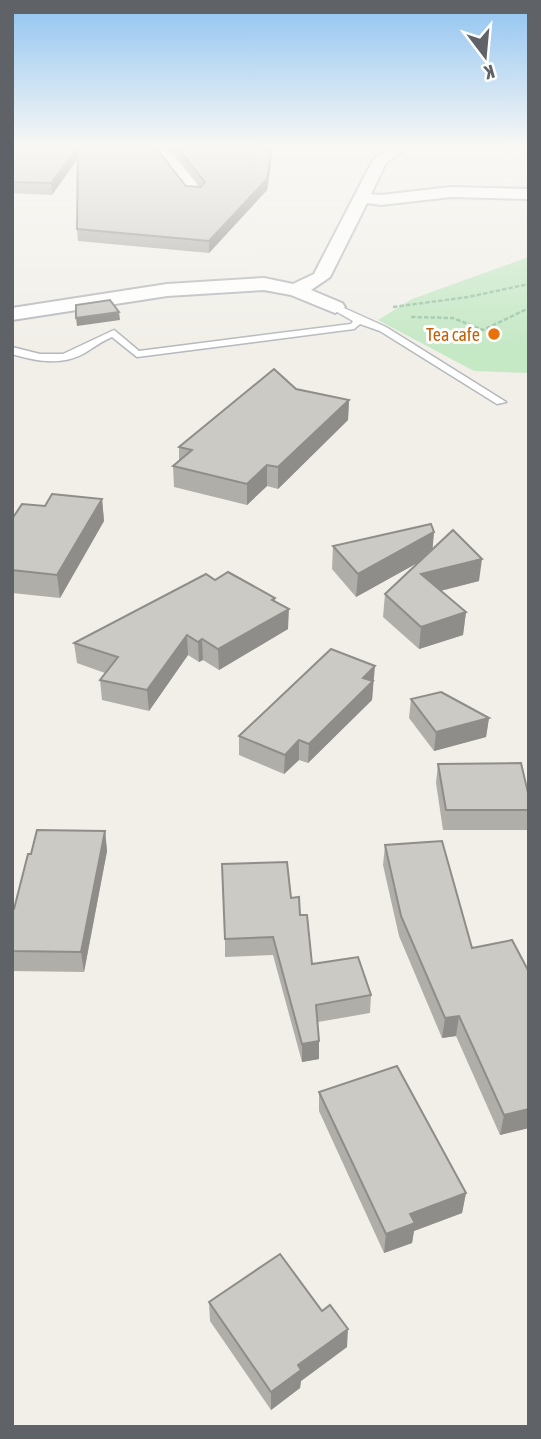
<svg xmlns="http://www.w3.org/2000/svg" width="541" height="1439" font-family="'Asap Condensed',sans-serif">
<rect width="100%" height="100%" fill="#f1efe8"/>
<path fill="#c5e8c5" d="M529,257V373L474,371L378,320L412,299Z"/>
<g fill="none" stroke-linecap="round" stroke-linejoin="round">
<g stroke="#b5b8bc" stroke-width="3">
<path id="service" d="M335,304L386,327L506,402L497,404L380,331L360,324L354,329L137,357L112,337C102,341 93,348 83,354C61,366 35,361 12,354V347L40,354H63L114,330L139,351L351,324L353,321L332,309V305Z"/>
</g>
<g stroke="#b5b8bc" stroke-width="4">
<g id="minor">
<path d="M137,147H167L201,189L203,192L201,195H189L156,153L139,150Z"/>
<path d="M391,147H408L386,163L371,194L381,195L451,187L529,189V199L451,197L381,205L367,203L330,277L311,290L342,303L345,307L335,313L291,295L264,290L167,296L12,320V308L167,284L264,278L293,284L314,274L373,160Z"/>
</g>
</g>
<g stroke="#9cc7a9" stroke-width="2.5" stroke-dasharray="4.5 2" stroke-linecap="butt">
<path d="M393,307L468,297L529,284"/>
<path d="M411,317L453,318L483,330L529,308"/>
</g>
<use href="#service" fill="#fff" fill-rule="evenodd"/>
<use href="#minor" fill="#fff" fill-rule="evenodd"/>
</g>
<g fill="#afaea9">
<path d="M12,147H155L186,186H200L170,147H262L271,165L267,190L209,253L78,241L77,229L78,158L52,195L12,193Z"/>
<path d="M296,389L349,400L348,420L278,489L267,486L247,505L174,487L173,466L179,460V447Z"/>
<path d="M102,499L104,521L60,598L12,593V519L45,506Z"/>
<path d="M434,532L432,550L479,581L441,591L466,612L463,635L419,649L383,617L385,594L420,561L356,597L332,569L333,546Z"/>
<path d="M275,602L288,629L219,670L203,660L199,662L188,655L149,711L102,700L100,680L105,673L77,663L74,643Z"/>
<path d="M373,685L372,700L308,763L299,760L284,774L239,755V736Z"/>
<path d="M411,699L489,718L486,737L434,751L409,718Z"/>
<path d="M438,764L529,797L528,830H443L436,783Z"/>
<path d="M105,831L107,851L84,972L12,971V909H14L31,854Z"/>
<path d="M385,845L472,948L529,1128L500,1135L456,1036L442,1038L399,936L383,865Z"/>
<path d="M291,898L300,915L312,964L371,995L370,1013L318,1022L319,1041V1059L302,1062L273,955L225,957V939Z"/>
<path d="M319,1092L466,1193L462,1213L414,1231L412,1243L384,1253L319,1111Z"/>
<path d="M209,1302L347,1347L301,1381L300,1388L271,1410L210,1321Z"/>
</g>
<g fill="#8f8d8a">
<path d="M78,147L79,157L52,195L51,183Z"/>
<path d="M271,154V165L267,190L209,253V241Z"/>
<path d="M119,312L120,320L77,326L76,318Z"/>
<path d="M349,400L348,420L278,489V467Z"/>
<path d="M267,465V486L247,505V484Z"/>
<path d="M102,499L104,521L60,598L57,575Z"/>
<path d="M434,532L432,555L356,597L358,574Z"/>
<path d="M482,559L479,581L419,596L421,574Z"/>
<path d="M275,598V617L289,609L288,629L219,670L218,649Z"/>
<path d="M466,612L463,635L419,649L421,627Z"/>
<path d="M187,635L188,655L149,711L147,690Z"/>
<path d="M202,639L203,660L199,662L198,642Z"/>
<path d="M375,666L372,700L308,763L309,744L363,678Z"/>
<path d="M489,718L486,737L434,751L436,732Z"/>
<path d="M299,740V760L284,774L285,755Z"/>
<path d="M105,831L107,851L84,972L81,952Z"/>
<path d="M459,1016L456,1036L442,1038L445,1018Z"/>
<path d="M319,1041V1059L302,1062V1044Z"/>
<path d="M529,1109V1128L500,1135L504,1115Z"/>
<path d="M466,1193L462,1213L414,1231L412,1243L384,1253L386,1234L410,1214Z"/>
<path d="M348,1329L347,1347L301,1381L300,1388L271,1410V1392L298,1365Z"/>
</g>
<g fill="#cccac5" stroke="#8f8d8a" stroke-width="2">
<path d="M12,147H78L51,183L12,182Z"/>
<path d="M78,147H155L186,186L201,187L205,182L177,147H262L271,154L267,179L209,241L77,229Z"/>
<path d="M110,300L119,312L76,318V305Z"/>
<path d="M274,369L296,389L349,400L278,467L267,465L247,484L173,466L192,450L179,447Z"/>
<path d="M52,494L102,499L57,575L12,570V519L22,504L45,506Z"/>
<path d="M431,524L434,532L358,574L333,546Z"/>
<path d="M453,530L482,559L421,574L466,612L421,627L385,594Z"/>
<path d="M228,572L275,598L272,600L289,609L218,649L202,639L198,642L187,635L147,690L100,680L118,657L74,643L206,574L215,580Z"/>
<path d="M331,649L375,666L363,678L373,681L309,744L299,740L285,755L239,736Z"/>
<path d="M441,692L489,718L436,732L411,699Z"/>
<path d="M521,763L529,797V810H446L438,764Z"/>
<path d="M37,830L105,831L81,952L12,951V909H14L28,854H31Z"/>
<path d="M442,841L472,948L512,940L529,972V1109L504,1115L459,1016L445,1018L401,916L385,845Z"/>
<path d="M287,862L291,898L299,897L300,915H307L312,964L358,957L371,995L316,1005L319,1041L302,1044L273,937L225,939L222,864Z"/>
<path d="M397,1066L466,1193L410,1214L415,1223L386,1234L319,1092Z"/>
<path d="M280,1254L322,1311L330,1305L348,1329L298,1365L301,1370L271,1392L209,1302Z"/>
</g>
<linearGradient id="sky" x2="0" y2="1"><stop stop-color="#8fc3f1"/><stop offset="0.42" stop-color="#f9f8f5"/><stop offset="1" stop-color="#f9f8f5" stop-opacity="0"/></linearGradient>
<rect width="541" height="348" fill="url(#sky)"/>
<circle fill="#e8710a" stroke="#fff" stroke-width="2.5" cx="494" cy="334" r="7"/>
<g text-anchor="middle" dominant-baseline="central" stroke-width="6" stroke-linejoin="round" paint-order="stroke">
<g font-size="18" fill="#c56008" stroke="#fff" text-anchor="end">
<text x="480" y="334">Tea cafe</text>
</g>
</g>
<rect width="541" height="1439" fill="none" stroke="#5f6368" stroke-width="28"/>
<g transform="translate(485 56) rotate(164)" stroke="#ffffff" stroke-width="5" paint-order="stroke">
<path d="M0-5L12 26L0 18L-12 26Z" fill="#5f6368"/>
<text y="-10" font-size="19" font-weight="bold" text-anchor="middle" fill="#5f6368">K</text>
</g>
</svg>
